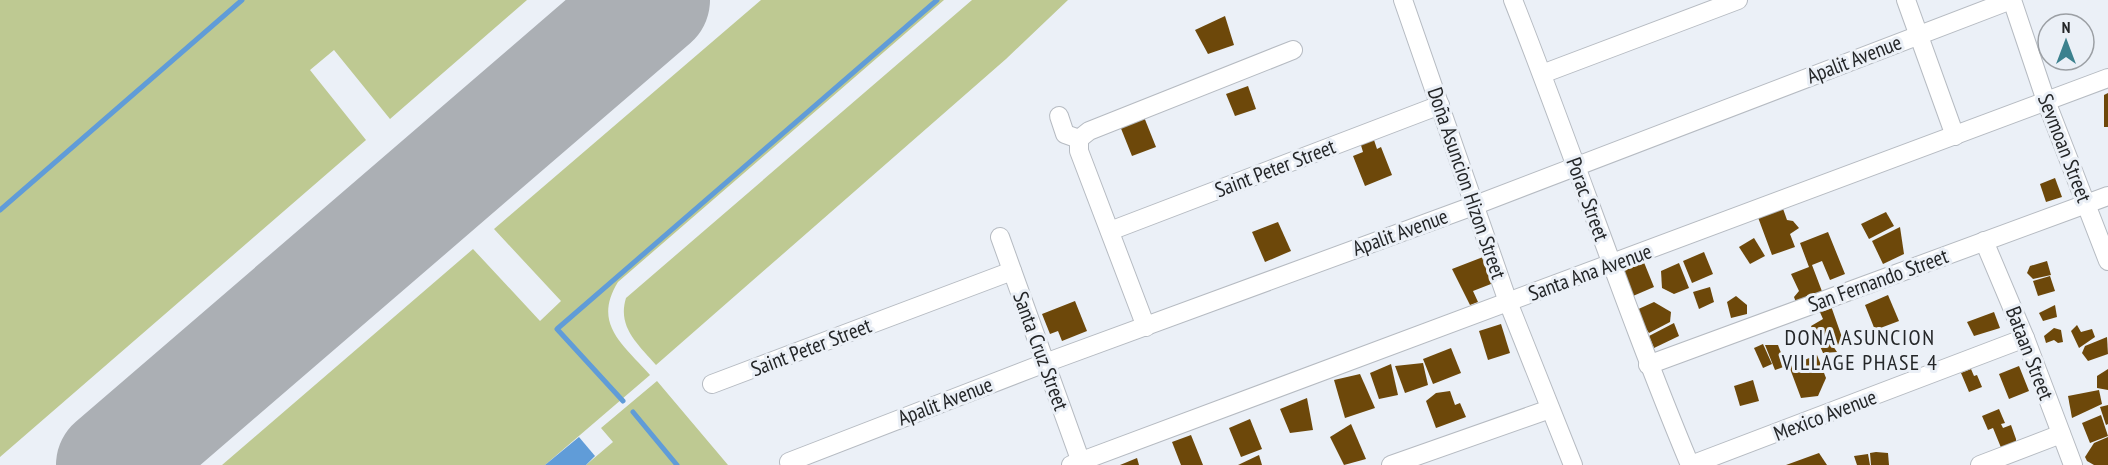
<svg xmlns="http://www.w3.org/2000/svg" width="2108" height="465" font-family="'PT Sans Narrow',sans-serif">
<rect width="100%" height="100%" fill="#ebf0f7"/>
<g fill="#bec992">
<path d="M0,0H527L390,119L334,50L310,70L366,140L0,457Z"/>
<path d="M761,0H944L618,282C592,324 623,344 650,375L545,465H222L473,249L540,321L561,301L494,229Z"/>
<path d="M972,0H1068L1006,59L656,365C638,344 617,327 626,298Z"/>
<path d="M657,381L728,465H586L613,442L601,428Z"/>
</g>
<path fill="#609cd8" d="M579,437L595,456L586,465H545Z"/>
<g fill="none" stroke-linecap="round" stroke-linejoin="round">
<g stroke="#609cd8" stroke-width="5">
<path d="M0,210L242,0"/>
<path d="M623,401L557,329L937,0"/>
<path d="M633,412L677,465"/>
</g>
<path stroke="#abafb4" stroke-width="114" d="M113,465L653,0"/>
</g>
<g fill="#6d480a">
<path d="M1225,16L1234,45L1208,54L1195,30Z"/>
<path d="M1248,86L1256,109L1235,116L1226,94Z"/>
<path d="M2108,93V127H2104V95Z"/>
<path d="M1144,117L1156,147L1132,156L1120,126Z"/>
<path d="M1373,137L1377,149L1381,147L1392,175L1365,186L1353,156L1363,152L1360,142Z"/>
<path d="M2055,178L2062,197L2046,202L2040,184Z"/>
<path d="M1781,203L1787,220L1793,221L1799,228L1790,234L1795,247L1772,255L1756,212Z"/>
<path d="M1886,212L1894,226L1869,239L1861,224Z"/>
<path d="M1278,222L1291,251L1265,262L1252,232Z"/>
<path d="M1900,227L1904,254L1883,264L1872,241Z"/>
<path d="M1828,232L1845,274L1830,280L1822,261L1812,265L1823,294L1797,305L1794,297L1799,291L1791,274L1809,267L1800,243Z"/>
<path d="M1754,238L1765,256L1750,264L1739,247Z"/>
<path d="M1704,252L1713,274L1692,283L1683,261Z"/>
<path d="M1483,257L1491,284L1473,291L1478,302L1470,305L1452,269Z"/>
<path d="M1643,260L1654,287L1633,296L1622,269Z"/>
<path d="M2047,261L2051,275L2033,279L2027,273L2030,266Z"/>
<path d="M1679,263L1689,288L1674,294L1662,288L1661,271Z"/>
<path d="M2050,276L2055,291L2038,296L2033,281Z"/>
<path d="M1710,287L1714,302L1699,309L1693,292Z"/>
<path d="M1888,295L1899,321L1875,330L1865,305Z"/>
<path d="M1736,296L1747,305V314L1731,318L1727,302Z"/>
<path d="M1075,301L1087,331L1062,341L1058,331L1050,334L1042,314Z"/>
<path d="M1654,302L1671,312L1670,322L1649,333L1634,311Z"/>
<path d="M2055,305L2057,317L2043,321L2039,313Z"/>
<path d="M1831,306L1844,343L1833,346L1837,352L1823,353L1811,326L1823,319L1819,310Z"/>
<path d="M1994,312L2000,328L1974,336L1967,322Z"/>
<path d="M1674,323L1679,336L1654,348L1649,336Z"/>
<path d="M1501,324L1510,353L1488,360L1479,331Z"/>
<path d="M2077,325L2081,332L2092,329L2095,337L2079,348L2071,331Z"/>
<path d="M2054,328L2061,330L2063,342L2058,343L2054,340L2046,343L2044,336Z"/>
<path d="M2107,337L2108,354L2088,361L2082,353L2085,346Z"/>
<path d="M1763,344L1772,364L1763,368L1754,348Z"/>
<path d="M1765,345H1778L1786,366L1775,370Z"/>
<path d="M1451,348L1461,373L1433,384L1423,359Z"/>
<path d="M1817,355L1826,378L1818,396L1801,398L1789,366Z"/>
<path d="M1423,363L1428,385L1405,393L1395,366Z"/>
<path d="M1391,364L1398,395L1379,399L1370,373Z"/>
<path d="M2019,366L2029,391L2009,399L1999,374Z"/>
<path d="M1971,369L1974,376L1977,375L1982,387L1969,392L1961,373Z"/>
<path d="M2108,369V390L2097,388V376Z"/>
<path d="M1360,374L1375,408L1345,418L1334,380Z"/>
<path d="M1753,380L1759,401L1740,406L1734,386Z"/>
<path d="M2099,390L2102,404L2072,418L2068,396Z"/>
<path d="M1450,391L1455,405L1460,403L1466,417L1436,428L1426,401L1436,393Z"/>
<path d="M1307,398L1313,430L1290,433L1280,409Z"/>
<path d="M2108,405V424L2106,425L2100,407Z"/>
<path d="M1999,409L2005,423L2001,424L2003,428L2011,425L2016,439V444L2002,450L1993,428L1988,430L1982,416Z"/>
<path d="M2101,415L2108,436L2090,443L2082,423Z"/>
<path d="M1250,419L1262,449L1241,457L1229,428Z"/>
<path d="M1351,424L1366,459L1344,465L1330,437Z"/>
<path d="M1191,435L1203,465H1181L1172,442Z"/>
<path d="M2108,437V465H2094L2087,461L2085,457L2094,443Z"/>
<path d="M1876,452L1888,453L1889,465H1871L1870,453Z"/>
<path d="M1819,453L1827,465H1786Z"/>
<path d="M1868,454L1870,465H1857L1854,456Z"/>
<path d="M1259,455L1262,465H1238Z"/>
<path d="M1137,458L1139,465H1120Z"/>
</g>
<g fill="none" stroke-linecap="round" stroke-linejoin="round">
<g stroke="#b6bbc2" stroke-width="20">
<g id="street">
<path d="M1403,0L1508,302L1573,465"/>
<path d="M1513,0C1574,154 1626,312 1690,465"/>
<path d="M1906,0L1955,136"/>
<path d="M2012,0L2046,101L2108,261"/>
<path d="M1542,74L1738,0"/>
<path d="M1059,116L1065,134L1079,139"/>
<path d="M1110,231L1440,105"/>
<path d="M1000,237L1082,465"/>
<path d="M1984,241L2025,338L2073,465"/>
<path d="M1146,327L1079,151V139L1089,131L1293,50"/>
<path d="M1648,365L2108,196"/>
<path d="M712,384L1012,271"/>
<path d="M789,462L1045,363L1473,206L2011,0"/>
<path d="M1071,465L2108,78"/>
<path d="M1391,465L1550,409"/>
<path d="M1691,465L2025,338"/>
<path d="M1980,465L2061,434"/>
</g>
</g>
<use href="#street" stroke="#fff" stroke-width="18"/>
</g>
<g text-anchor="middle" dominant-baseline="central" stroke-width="6" stroke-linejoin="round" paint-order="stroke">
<g font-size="21" fill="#242628" stroke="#ebf0f7">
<text transform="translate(1854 59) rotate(-21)">Apalit Avenue</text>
<text transform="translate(2065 148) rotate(69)">Sevmoan Street</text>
<text transform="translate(1275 168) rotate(-21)">Saint Peter Street</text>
<text transform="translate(1467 183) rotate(71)">Doña Asuncion Hizon Street</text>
<text transform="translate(1588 199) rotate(70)">Porac Street</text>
<text transform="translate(1400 232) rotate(-20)">Apalit Avenue</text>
<text transform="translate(1590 272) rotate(-20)">Santa Ana Avenue</text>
<text transform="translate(1878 280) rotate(-20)">San Fernando Street</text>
<text transform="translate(811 347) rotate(-21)">Saint Peter Street</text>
<text transform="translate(1041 351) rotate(70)">Santa Cruz Street</text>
<text transform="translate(2030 353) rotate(69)">Bataan Street</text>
<text transform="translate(945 401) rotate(-21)">Apalit Avenue</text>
<text transform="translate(1825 415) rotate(-21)">Mexico Avenue</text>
</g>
<g font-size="22" letter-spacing="1.5" fill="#242628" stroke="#ebf0f7">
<text x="1860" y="337">DONA ASUNCION<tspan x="1860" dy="25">VILLAGE PHASE 4</tspan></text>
</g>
</g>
<g transform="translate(2066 42)"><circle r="28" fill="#ebf0f7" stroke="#9b9fa4" stroke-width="1.5"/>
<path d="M0-4.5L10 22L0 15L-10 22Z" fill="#3c818e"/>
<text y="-9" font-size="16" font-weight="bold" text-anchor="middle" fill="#242628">N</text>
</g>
</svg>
